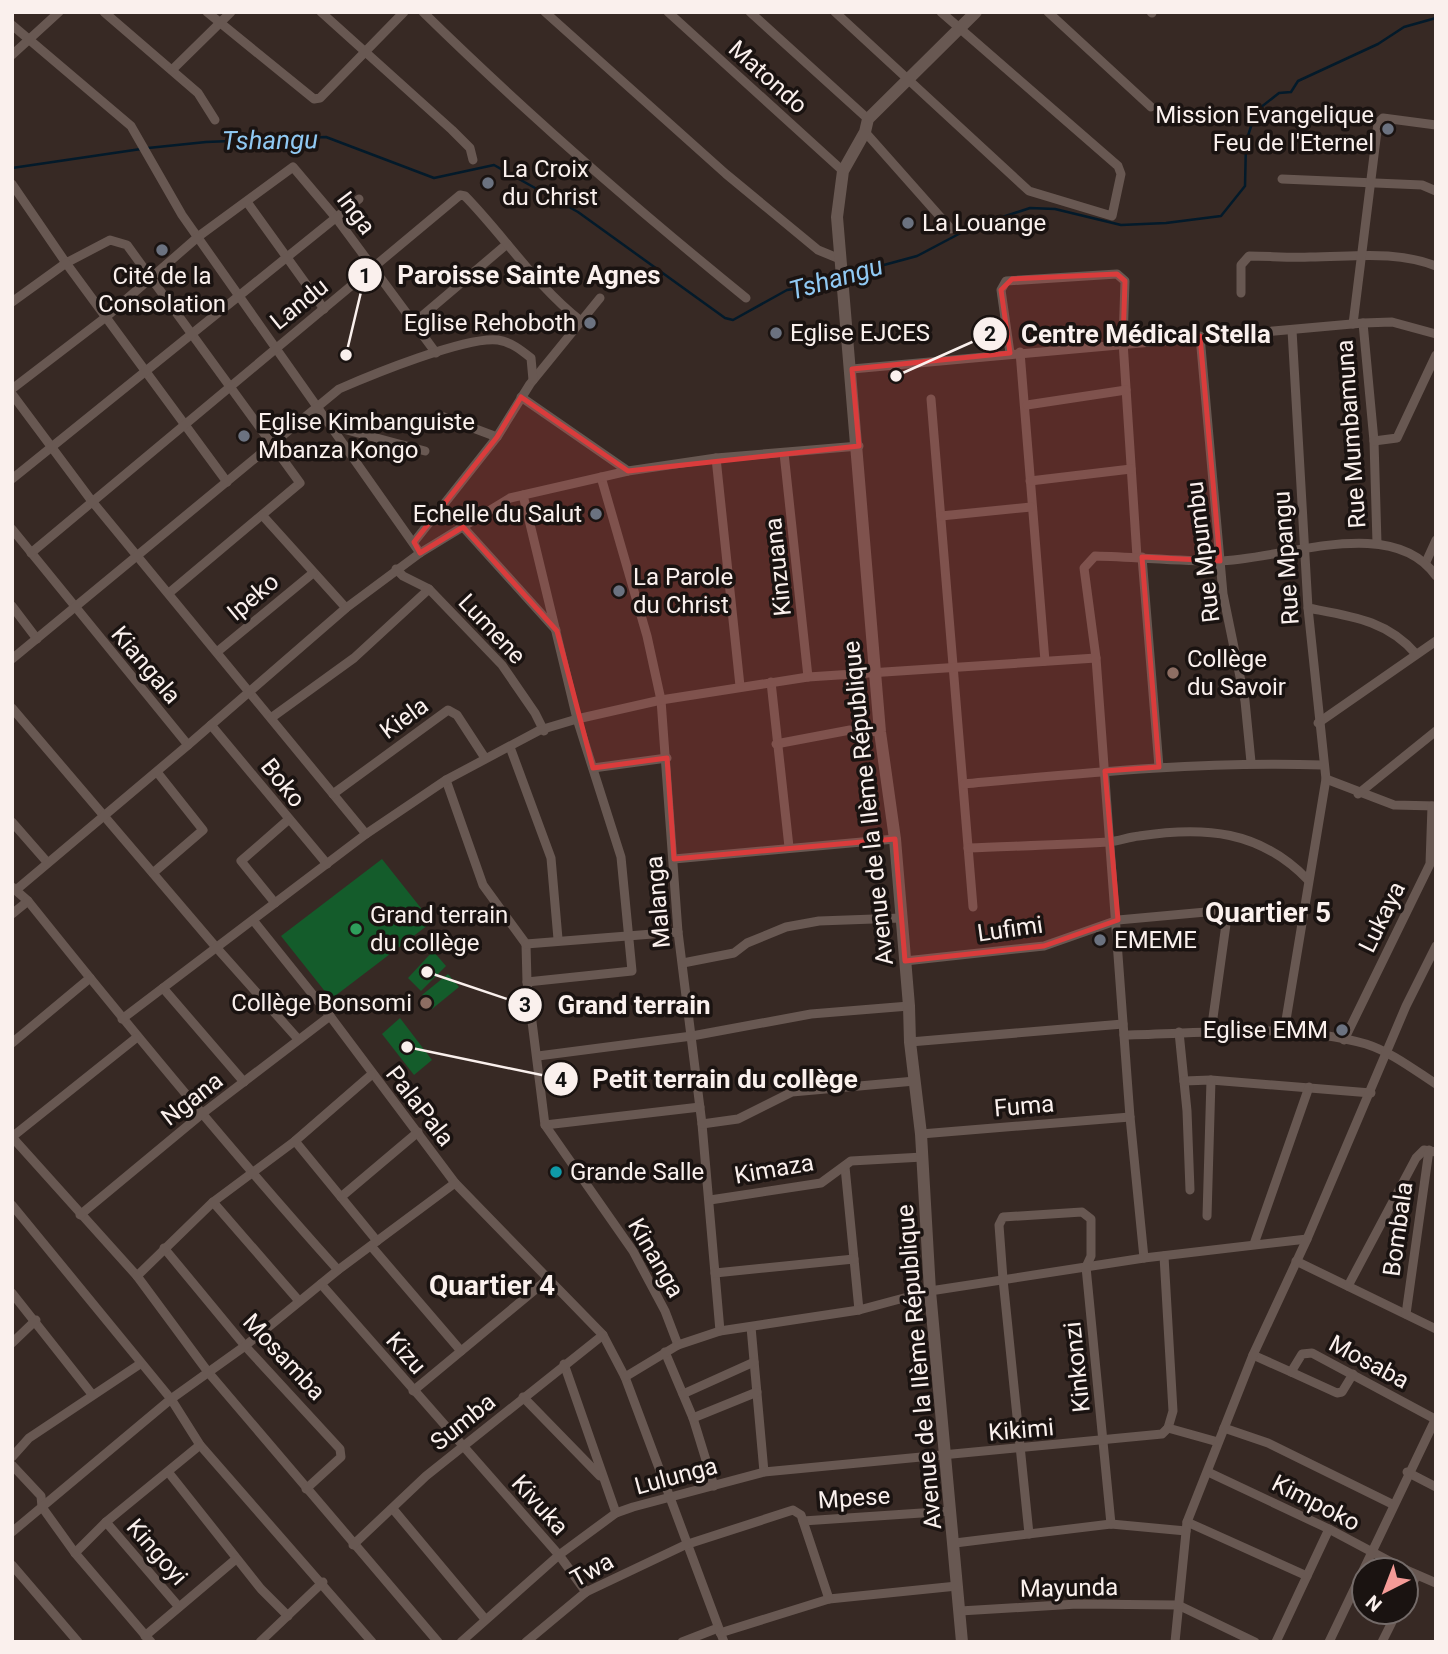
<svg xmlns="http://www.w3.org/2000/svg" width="1448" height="1654" font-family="Roboto,sans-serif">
<rect width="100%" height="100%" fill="#372924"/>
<g fill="#145c2b">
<path d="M382,859L432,922L331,999L281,936Z"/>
<path d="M433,951L446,966L421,991L408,978Z"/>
<path d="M448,974L459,987L432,1009L422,995Z"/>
<path d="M400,1018L432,1060L414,1075L382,1034Z"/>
</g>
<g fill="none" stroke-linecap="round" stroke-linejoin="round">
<g stroke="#031a2a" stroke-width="2.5">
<path d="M148,148L206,142L326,137L434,178L494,165L578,212L725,318L733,320L787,290L812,286L838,277"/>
<path d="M12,168L141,149"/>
<path d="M847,275L917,256L972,227L1030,208L1055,209L1121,225L1166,223L1221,216L1245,186L1246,142L1256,111L1279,93L1291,92L1298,81L1378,44L1404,27L1436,18"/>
</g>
<g stroke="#685852" stroke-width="9">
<path d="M104,12L198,93L215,120"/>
<path d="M207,12L314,99L320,98L404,12"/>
<path d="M321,12L452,130L470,148L473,160"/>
<path d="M423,12C526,113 634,207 746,298"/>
<path d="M545,12L726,174L818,250L840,259"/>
<path d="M668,12L843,171"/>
<path d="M750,12L868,119"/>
<path d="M835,12L1029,191L1112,216L1121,174L1118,166L941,12"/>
<path d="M1048,12L1151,107"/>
<path d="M1151,12L1152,13"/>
<path d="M12,25L131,126L182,215L420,553"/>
<path d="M12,55L59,12"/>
<path d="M172,70L231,12"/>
<path d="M865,132L951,229"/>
<path d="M1282,179L1422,185L1436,191"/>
<path d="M12,184L66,263L110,240L127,245L300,483L169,593"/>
<path d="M247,202L324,309"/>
<path d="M1241,293V265L1249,256C1269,256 1289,258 1310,257C1352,257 1395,250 1436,266"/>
<path d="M12,302L66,263L227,482"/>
<path d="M415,322L507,244"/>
<path d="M1363,323L1374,441L1377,543"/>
<path d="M1353,324L1378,123L1383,118L1436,125"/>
<path d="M1200,336L1223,594L1245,701L1251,762"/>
<path d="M1020,352L1045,661"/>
<path d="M1010,353L1001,290L1006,281L1117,274L1125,281L1123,342L1137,557"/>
<path d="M852,369L1363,323L1392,322L1436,334"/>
<path d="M12,389L106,317L199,236L293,167L337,219L436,353"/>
<path d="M12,394L91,500L366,834"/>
<path d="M521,397L628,471"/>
<path d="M931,399L973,907"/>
<path d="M1027,405L1126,390"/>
<path d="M441,416L497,437"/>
<path d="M332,426L425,451"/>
<path d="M1374,441L1397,438L1436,355"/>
<path d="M784,453L808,677"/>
<path d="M716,458L740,686"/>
<path d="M601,477L647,636L661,700L678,932L702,1124L720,1331"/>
<path d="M12,479L359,199"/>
<path d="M1030,481L1131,469"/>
<path d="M523,495L577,719L621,857L632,971L527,982"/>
<path d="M263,516L346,608"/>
<path d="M941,516L1031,507"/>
<path d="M463,527L556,630"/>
<path d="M12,529L188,745"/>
<path d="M414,542L497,437L530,384L600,298"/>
<path d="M31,553L460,195L465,196C505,237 536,286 581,321"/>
<path d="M1142,557L1159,767"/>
<path d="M1426,562L1436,540"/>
<path d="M396,569L403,576L429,589L502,665L535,713L544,731"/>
<path d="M12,606L37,639"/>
<path d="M1308,608C1350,616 1387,620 1416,654"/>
<path d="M217,652L313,573"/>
<path d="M12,659L339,389C371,375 466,336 498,340C511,342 521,350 531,358L533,380"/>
<path d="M771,682L789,847"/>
<path d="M12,708L215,946L298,1039"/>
<path d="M271,718L354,658L429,589"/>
<path d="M1318,723L1436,641"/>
<path d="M211,725L327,864"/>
<path d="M776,744L850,730L880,732"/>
<path d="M510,747L551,858L558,939"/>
<path d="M593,768L667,758"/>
<path d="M1326,779L1394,805L1436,806"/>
<path d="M446,780L483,885L526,944"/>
<path d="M964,784C1083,773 1202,761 1323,765"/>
<path d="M333,794L448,710L457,715L485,758"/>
<path d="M1358,794L1436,731"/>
<path d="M12,822L47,862"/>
<path d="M968,848C1015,846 1061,845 1108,842C1119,841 1129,837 1139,836C1204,826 1260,830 1308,880"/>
<path d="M674,859L895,839"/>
<path d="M153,873L203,830L157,772"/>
<path d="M12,887L28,901C129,1027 230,1150 338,1270"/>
<path d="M16,890L188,745L346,608L420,553L510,498L628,471L716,458L859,446"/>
<path d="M275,903L241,861L288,820"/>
<path d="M12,914L28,901"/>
<path d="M253,920L330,1016L455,1183L603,1335L625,1377L724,1642"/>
<path d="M526,944L527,982L545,1125L633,1251L665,1311L678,1345"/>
<path d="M526,944L678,932"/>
<path d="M905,961L1044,946L1118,920L1228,910H1302"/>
<path d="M683,963L734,953L747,943L786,927L819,921L901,918"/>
<path d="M163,988L244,1082"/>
<path d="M122,1019L366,834L446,780L540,730L577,719L661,700L808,677L1096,658"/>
<path d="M1179,1032L1187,1111L1190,1190"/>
<path d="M1211,1032L1228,910"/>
<path d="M1284,1032L1326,779L1308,608L1292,330"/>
<path d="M1124,1035C1203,1034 1289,1022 1366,1044C1391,1052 1413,1069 1436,1084"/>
<path d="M1344,1040L1430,864L1432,806"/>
<path d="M910,1042L1123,1024"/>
<path d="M12,1043L90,978"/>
<path d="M538,1056L692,1036L811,1014L909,1006"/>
<path d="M1184,1081L1211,1080L1371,1093"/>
<path d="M702,1124L738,1119L792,1092L915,1081"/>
<path d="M545,1125L700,1107"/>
<path d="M921,1134L1130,1117"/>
<path d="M12,1137L137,1276L208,1372L438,1642"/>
<path d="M12,1137L136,1038"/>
<path d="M295,1141L377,1241"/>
<path d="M845,1167L859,1310"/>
<path d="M341,1197L418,1132"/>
<path d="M710,1200L821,1183L851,1161L923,1157"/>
<path d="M213,1202L299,1301"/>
<path d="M12,1205L171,1399L200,1445L372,1642"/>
<path d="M80,1215L203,1113L330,1016"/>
<path d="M1207,1216L1211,1080"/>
<path d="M1254,1244L1309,1087"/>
<path d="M371,1246L461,1351"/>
<path d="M164,1248L245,1346L340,1449L341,1457L306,1489"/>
<path d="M1164,1256L1173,1411L1168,1428"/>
<path d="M1144,1258L1130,1117L1096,658L1084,568L1095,556C1136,557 1178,561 1218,561C1282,560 1392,513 1436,576"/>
<path d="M1296,1261L1436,1329"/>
<path d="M715,1273L854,1259"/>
<path d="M137,1276L213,1202L295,1141L371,1075"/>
<path d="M321,1284L559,1555L586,1592"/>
<path d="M1348,1286L1416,1158L1424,1150L1436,1152"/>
<path d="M12,1293L91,1393"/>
<path d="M1406,1314L1429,1150"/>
<path d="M751,1327L764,1472"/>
<path d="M12,1343L36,1320"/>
<path d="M665,1352L693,1418L714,1486"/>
<path d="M1253,1355L1291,1372L1302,1354L1312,1353L1435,1419"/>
<path d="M564,1364L616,1513"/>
<path d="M1291,1372L1337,1393L1342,1392L1353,1374"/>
<path d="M625,1377L678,1345L720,1331L859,1310L930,1291L1144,1258L1307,1239"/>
<path d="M413,1391L548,1279"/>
<path d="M683,1394L754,1362"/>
<path d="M523,1397L600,1476"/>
<path d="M693,1418L757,1392"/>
<path d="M1224,1428L1268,1443L1392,1504"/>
<path d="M12,1457L29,1438L140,1364"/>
<path d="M12,1465L41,1496L42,1507L75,1553L151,1642"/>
<path d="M1208,1472L1329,1529L1406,1570"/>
<path d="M1407,1472L1436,1487"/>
<path d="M169,1473L261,1589L288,1616"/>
<path d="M393,1509L485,1619"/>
<path d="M803,1521L951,1511"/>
<path d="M106,1522L179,1607"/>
<path d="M1187,1522L1307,1576"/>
<path d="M12,1532L171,1399L245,1346L338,1270L455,1183"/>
<path d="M1029,1534L1003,1279L999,1225L1003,1217L1082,1212L1091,1219V1256L1086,1267L1111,1524"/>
<path d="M955,1543L1111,1524L1186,1531"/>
<path d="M353,1545L426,1476L603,1335"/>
<path d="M75,1553L106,1522L200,1445"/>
<path d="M12,1565L78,1642"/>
<path d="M1406,1570L1436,1583"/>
<path d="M1406,1596L1417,1575"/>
<path d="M960,1611L1077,1604L1178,1605L1255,1642"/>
<path d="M720,1633L829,1599L957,1586"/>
<path d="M145,1636L236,1559"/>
<path d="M260,1642L323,1582"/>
<path d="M461,1642L559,1555L616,1513L633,1507L764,1472L1162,1434L1168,1428L1218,1442"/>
<path d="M526,1642L586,1592L685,1545L793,1510L801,1515L829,1599"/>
<path d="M682,1642L718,1628"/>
<path d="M1175,1642L1187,1522L1253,1355L1307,1239L1406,1006L1436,946"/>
<path d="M1276,1642L1329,1529"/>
<path d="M1329,1642L1436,1418"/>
<path d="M1382,1642L1397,1612"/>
</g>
<path stroke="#685852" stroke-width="12" d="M962,1642L930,1291L921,1134L910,1042L909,1006L895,839L880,732L837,217L843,171L865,132L868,119L976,12"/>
</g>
<path fill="#da3c3c" fill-opacity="0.2" stroke="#da3c3c" stroke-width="5" stroke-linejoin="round" d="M1117,274L1125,281L1123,342L1200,336L1220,561L1142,557L1159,767L1105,771L1118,920L1044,946L905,961L895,839L674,859L667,758L593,768L557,631L463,527L420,553L414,542L497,437L521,397L628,471L859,446L852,369L1010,353L1001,290L1012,279Z"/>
<g fill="#6b7280" stroke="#1a1311" stroke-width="2.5">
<circle cx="1388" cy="129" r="7"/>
<circle cx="488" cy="183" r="7"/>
<circle cx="908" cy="223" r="7"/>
<circle cx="162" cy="250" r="7"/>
<circle cx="590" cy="323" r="7"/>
<circle cx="776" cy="333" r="7"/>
<circle cx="244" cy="436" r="7"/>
<circle cx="596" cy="514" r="7"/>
<circle cx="619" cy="591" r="7"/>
<circle cx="1100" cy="940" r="7"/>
<circle cx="1342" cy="1030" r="7"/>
</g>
<g fill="#8d6e63" stroke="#1a1311" stroke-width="2.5">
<circle cx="1173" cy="673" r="7"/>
<circle cx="426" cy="1003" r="7"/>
</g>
<circle fill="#2e9e5b" stroke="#1a1311" stroke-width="2.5" cx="356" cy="929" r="7"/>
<circle fill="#0f9aa8" stroke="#1a1311" stroke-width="2.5" cx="556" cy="1172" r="7"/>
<g text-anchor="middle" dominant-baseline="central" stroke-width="7" stroke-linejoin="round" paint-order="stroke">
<g font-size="24" fill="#faf0ed" stroke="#1a1311">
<text transform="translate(768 77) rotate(42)">Matondo</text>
<text transform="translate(356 213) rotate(53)">Inga</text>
<text transform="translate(299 304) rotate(-39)">Landu</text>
<text transform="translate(1351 434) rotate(-94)">Rue Mumbamuna</text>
<text transform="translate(1203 552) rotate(-97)">Rue Mpumbu</text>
<text transform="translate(1286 558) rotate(-94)">Rue Mpangu</text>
<text transform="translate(778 567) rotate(-96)">Kinzuana</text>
<text transform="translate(253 597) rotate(-40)">Ipeko</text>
<text transform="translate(492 629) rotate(47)">Lumene</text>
<text transform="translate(146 665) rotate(50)">Kiangala</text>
<text transform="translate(404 718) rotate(-36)">Kiela</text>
<text transform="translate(283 783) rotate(51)">Boko</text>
<text transform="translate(868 803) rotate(-96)">Avenue de la IIème République</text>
<text transform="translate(658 902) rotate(-95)">Malanga</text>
<text transform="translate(1382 917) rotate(-64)">Lukaya</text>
<text transform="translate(1010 929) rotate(-8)">Lufimi</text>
<text transform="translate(192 1099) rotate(-38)">Ngana</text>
<text transform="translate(420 1106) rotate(52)">PalaPala</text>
<text transform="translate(1024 1106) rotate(-5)">Fuma</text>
<text transform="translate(774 1169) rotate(-10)">Kimaza</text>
<text transform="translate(1398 1229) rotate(-82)">Bombala</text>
<text transform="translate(656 1258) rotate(60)">Kinanga</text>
<text transform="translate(406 1353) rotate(49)">Kizu</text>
<text transform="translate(284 1357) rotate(47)">Mosamba</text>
<text transform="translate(1369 1362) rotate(28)">Mosaba</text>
<text transform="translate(919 1367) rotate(-95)">Avenue de la IIème République</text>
<text transform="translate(1077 1367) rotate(-96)">Kinkonzi</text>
<text transform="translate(463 1422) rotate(-39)">Sumba</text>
<text transform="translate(1021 1430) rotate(-5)">Kikimi</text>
<text transform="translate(676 1476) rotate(-15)">Lulunga</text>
<text transform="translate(854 1498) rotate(-4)">Mpese</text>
<text transform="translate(1316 1503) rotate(27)">Kimpoko</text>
<text transform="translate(540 1505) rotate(48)">Kivuka</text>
<text transform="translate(157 1552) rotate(49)">Kingoyi</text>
<text transform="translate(592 1570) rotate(-29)">Twa</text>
<text transform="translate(1069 1588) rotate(-1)">Mayunda</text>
</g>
<g font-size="24" fill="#faf0ed" stroke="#1a1311" text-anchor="start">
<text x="1374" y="115" text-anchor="end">Mission Evangelique<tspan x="1374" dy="28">Feu de l'Eternel</tspan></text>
<text x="502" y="169">La Croix<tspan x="502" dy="28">du Christ</tspan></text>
<text x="922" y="223">La Louange</text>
<text x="162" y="276" text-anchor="middle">Cité de la<tspan x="162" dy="28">Consolation</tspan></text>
<text x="576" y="323" text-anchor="end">Eglise Rehoboth</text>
<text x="790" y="333">Eglise EJCES</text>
<text x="258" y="422">Eglise Kimbanguiste<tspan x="258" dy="28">Mbanza Kongo</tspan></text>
<text x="582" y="514" text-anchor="end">Echelle du Salut</text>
<text x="633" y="577">La Parole<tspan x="633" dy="28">du Christ</tspan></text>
<text x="1187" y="659">Collège<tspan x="1187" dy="28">du Savoir</tspan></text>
<text x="370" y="915">Grand terrain<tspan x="370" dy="28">du collège</tspan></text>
<text x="1114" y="940">EMEME</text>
<text x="412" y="1003" text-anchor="end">Collège Bonsomi</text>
<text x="1328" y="1030" text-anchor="end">Eglise EMM</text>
<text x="570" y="1172">Grande Salle</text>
</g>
<g font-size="26" font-style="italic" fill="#90c9f3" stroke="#1a1311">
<text transform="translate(270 140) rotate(-1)">Tshangu</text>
<text transform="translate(836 278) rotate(-16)">Tshangu</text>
</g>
<g font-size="28" font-weight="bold" fill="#faf0ed" stroke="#1a1311">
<text x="1268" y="912">Quartier 5</text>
<text x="492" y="1285">Quartier 4</text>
</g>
</g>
<path fill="none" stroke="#faf0ed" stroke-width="2.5" d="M346 355L365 275M896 376L990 334M427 972L525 1005M407 1047L561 1079"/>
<g fill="#faf0ed" stroke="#1a1311" stroke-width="2.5">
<circle cx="346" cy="355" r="7"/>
<circle cx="896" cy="376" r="7"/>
<circle cx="427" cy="972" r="7"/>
<circle cx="407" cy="1047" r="7"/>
<circle cx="365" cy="275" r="18"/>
<circle cx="990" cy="334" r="18"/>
<circle cx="525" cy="1005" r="18"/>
<circle cx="561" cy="1079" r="18"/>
</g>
<g font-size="21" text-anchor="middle" font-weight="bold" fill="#111">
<text x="365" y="283">1</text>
<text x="990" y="341">2</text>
<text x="525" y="1012">3</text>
<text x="561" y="1087">4</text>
</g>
<g font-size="26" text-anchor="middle" font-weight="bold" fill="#faf0ed" stroke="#1a1311" stroke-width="7" stroke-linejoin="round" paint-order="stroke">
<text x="529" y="284">Paroisse Sainte Agnes</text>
<text x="1146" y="343">Centre Médical Stella</text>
<text x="634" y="1014">Grand terrain</text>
<text x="725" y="1088">Petit terrain du collège</text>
</g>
<rect width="1448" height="1654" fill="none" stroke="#faf0ed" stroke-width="28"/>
<g transform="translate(1385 1591) rotate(222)"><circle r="33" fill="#1a1311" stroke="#746b69" stroke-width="2"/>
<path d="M0-5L12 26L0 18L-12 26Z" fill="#f59b97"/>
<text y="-10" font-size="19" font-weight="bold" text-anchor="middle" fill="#faf0ed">N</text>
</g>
</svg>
